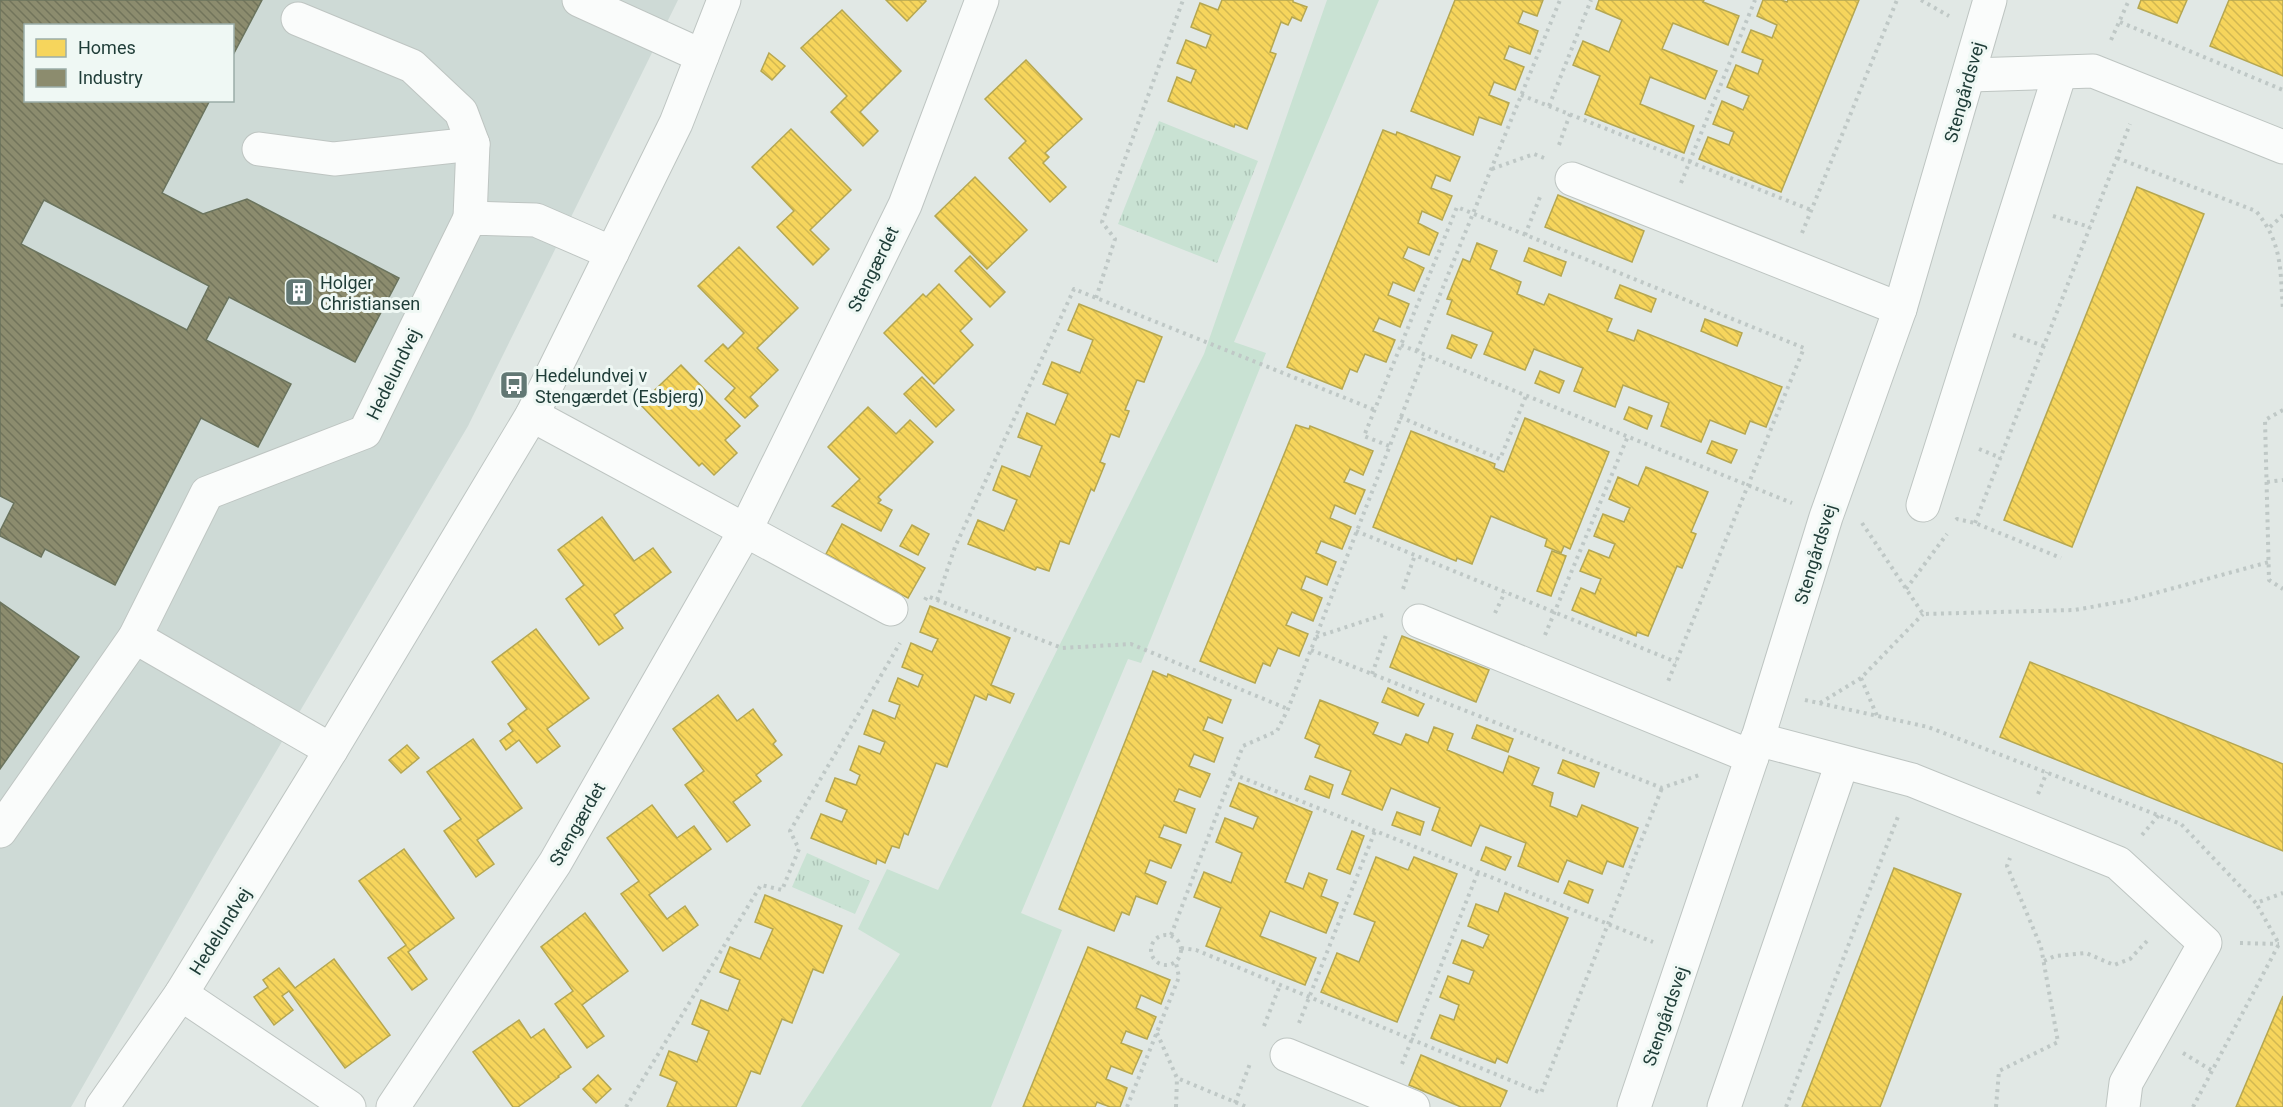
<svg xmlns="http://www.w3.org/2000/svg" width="2283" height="1107" font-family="Roboto,sans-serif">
<defs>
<pattern id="park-tufts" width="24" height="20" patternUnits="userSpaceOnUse" patternTransform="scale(1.5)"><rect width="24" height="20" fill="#c9e2d3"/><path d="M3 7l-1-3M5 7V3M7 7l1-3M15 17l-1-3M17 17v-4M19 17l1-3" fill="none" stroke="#acc3b6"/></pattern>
<pattern id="homes-back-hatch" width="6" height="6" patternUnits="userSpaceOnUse" patternTransform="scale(1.5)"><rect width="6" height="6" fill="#f6d55c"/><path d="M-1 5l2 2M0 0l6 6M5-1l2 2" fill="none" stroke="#d2b851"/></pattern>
<pattern id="industry-back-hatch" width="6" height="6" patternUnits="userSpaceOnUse" patternTransform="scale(1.5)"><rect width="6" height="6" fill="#8c8c6e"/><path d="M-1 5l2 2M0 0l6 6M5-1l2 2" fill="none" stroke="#72745b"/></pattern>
</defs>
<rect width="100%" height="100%" fill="#e1e8e5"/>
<path fill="#cedad6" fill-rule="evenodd" d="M0,0H678L468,426L214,857L71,1107H0ZM26,26H232V100H26Z"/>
<path fill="#c9e2d3" d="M1327,0H1379L1234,342L1266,353L1141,663L1128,659L1021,913L1062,930L991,1107H801L900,954L858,929L887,869L938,890L1204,354Z"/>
<g fill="url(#park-tufts)">
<path d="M1159,121L1258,161L1217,263L1118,224Z"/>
<path d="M807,853L870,881L855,914L792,887Z"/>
</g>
<g fill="url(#homes-back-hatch)" stroke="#b5a751" stroke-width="1.5">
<path d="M886,0H925L926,1L907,21Z"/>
<path d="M1222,0H1293V2L1307,7L1301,21L1292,17L1288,25L1281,22L1270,52L1276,54L1247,129L1235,124L1234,127L1168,101L1177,77L1191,83L1196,70L1177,63L1186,40L1206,48L1211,35L1191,27L1200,3L1218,10Z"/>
<path d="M1455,0H1543L1537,16L1523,11L1518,23L1538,31L1530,54L1509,46L1504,59L1524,67L1515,90L1494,82L1489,95L1509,103L1501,125L1479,117L1473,135L1411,111Z"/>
<path d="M1599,0H1704L1703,2L1739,16L1728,45L1673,23L1662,49L1717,71L1705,99L1650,77L1640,104L1694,126L1684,153L1585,114L1600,76L1573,65L1583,41L1609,52L1622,20L1596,9Z"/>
<path d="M1763,0H1781L1787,2L1788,0H1859L1781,192L1699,159L1708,137L1729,145L1734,132L1713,124L1722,101L1743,110L1749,96L1727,87L1736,65L1758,74L1763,60L1742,52L1751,30L1772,38L1777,25L1757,16Z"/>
<path d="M2141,0H2187L2177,23L2138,8Z"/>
<path d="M2229,0H2283V76L2210,46Z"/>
<path d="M842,10L901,71L860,112L878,131L863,146L831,112L847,96L801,48Z"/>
<path d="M769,53L785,66L772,80L761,71Z"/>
<path d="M1026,60L1082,119L1045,153L1049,157L1043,163L1066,187L1050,202L1009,158L1026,141L985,99Z"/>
<path d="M791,129L851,190L810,230L829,249L813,265L777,227L794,211L752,167Z"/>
<path d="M1383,130L1396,135L1397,132L1460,157L1450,181L1436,175L1431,188L1452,196L1442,220L1422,211L1418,223L1438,233L1429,255L1408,247L1403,258L1424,268L1414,291L1393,282L1388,295L1409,304L1400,327L1379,318L1373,331L1395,340L1386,362L1365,354L1357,372L1350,369L1342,389L1287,367Z"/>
<path d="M975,177L1027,230L987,269L935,216Z"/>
<path d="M2137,187L2204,214L2072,547L2004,520Z"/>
<path d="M1558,195L1644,231L1632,262L1545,227Z"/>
<path d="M1477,243L1497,251L1490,269L1521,282L1517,294L1544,305L1549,294L1612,319L1607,331L1634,341L1638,330L1782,387L1766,427L1750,421L1745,434L1710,420L1701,442L1661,426L1669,403L1623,385L1615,407L1574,391L1583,368L1534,349L1525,370L1484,354L1493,332L1447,314L1452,300L1447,299L1463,259L1470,262Z"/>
<path d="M739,247L798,308L757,348L778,370L750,397L758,406L745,418L725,399L735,388L705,361L723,344L728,349L744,333L698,286Z"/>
<path d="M1529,248L1566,262L1561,276L1524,261Z"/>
<path d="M970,256L1005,292L990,307L955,271Z"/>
<path d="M939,284L972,319L960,331L973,345L934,384L884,333L923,294L926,297Z"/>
<path d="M1620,285L1656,299L1651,312L1615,298Z"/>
<path d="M1079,304L1162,337L1144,382L1137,380L1125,410L1129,411L1119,437L1111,434L1100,462L1105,464L1094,491L1091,489L1069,544L1060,541L1049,571L1037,567L1035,570L968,544L978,520L1004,531L1017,500L993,490L1002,466L1030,477L1042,446L1018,437L1027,413L1055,425L1068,394L1043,384L1052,362L1080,373L1093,340L1068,330Z"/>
<path d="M1705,319L1742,333L1737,346L1701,331Z"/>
<path d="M1452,335L1477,345L1471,358L1447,348Z"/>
<path d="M681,365L740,426L725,440L737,453L714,475L702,463L699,466L640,404Z"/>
<path d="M1540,371L1564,381L1559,393L1535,383Z"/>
<path d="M922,377L954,410L936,427L904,394Z"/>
<path d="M868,407L896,434L910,420L933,442L878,497L881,500L878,503L892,510L881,531L832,506L860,479L828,447Z"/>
<path d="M1629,407L1652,416L1647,429L1624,419Z"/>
<path d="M1525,418L1609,452L1570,549L1564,546L1561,553L1545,546L1547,539L1491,516L1472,564L1457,558L1456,561L1373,527L1411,431L1495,464L1494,468L1504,472Z"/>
<path d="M1296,425L1309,429L1310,426L1373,451L1363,475L1350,469L1344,482L1365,490L1355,514L1335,505L1330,518L1351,527L1342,549L1321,541L1316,553L1336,562L1327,585L1306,576L1301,589L1322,598L1313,621L1292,612L1286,625L1308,634L1299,656L1278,648L1270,666L1263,663L1255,683L1200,661Z"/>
<path d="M1712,441L1737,450L1731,463L1707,453Z"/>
<path d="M1646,467L1708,492L1691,532L1696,534L1682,568L1677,566L1648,636L1637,632L1636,636L1572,610L1581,588L1595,594L1601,579L1580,571L1589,550L1609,558L1615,544L1594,536L1603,514L1624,522L1630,508L1609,499L1618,477L1638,486Z"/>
<path d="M602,517L634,561L653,548L671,572L614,615L623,628L599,645L566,599L584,585L558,550Z"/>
<path d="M842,524L925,568L908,598L826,554Z"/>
<path d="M912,525L929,534L918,555L900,546Z"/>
<path d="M1552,551L1566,556L1551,596L1537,591Z"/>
<path d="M930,606L1010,638L991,685L1014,694L1010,703L988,694L986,700L975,695L947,767L936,763L908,835L904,833L899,848L892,846L885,863L877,859L876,864L811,838L821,814L842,822L847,810L826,801L835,778L856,785L860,775L850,770L859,746L880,754L885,742L864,734L873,710L895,719L900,705L889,701L898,678L918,687L923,675L902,667L911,643L932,652L938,639L920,632Z"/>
<path d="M536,629L589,698L547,729L560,746L537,763L519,740L506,750L500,741L513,731L508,724L527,709L492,662Z"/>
<path d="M1402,636L1489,670L1476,702L1390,667Z"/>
<path d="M2030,662L2283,764V851L2000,737Z"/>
<path d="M1153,671L1167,677L1168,674L1231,700L1222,723L1208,717L1203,730L1223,738L1214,762L1194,754L1189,766L1210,774L1200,797L1179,789L1174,801L1195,809L1186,833L1164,825L1159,837L1181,845L1171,868L1150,860L1145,873L1166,882L1157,904L1136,896L1129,915L1122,912L1114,931L1059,909Z"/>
<path d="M1388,688L1424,704L1418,716L1382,702Z"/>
<path d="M718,695L737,721L753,709L776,741L773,744L782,755L756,775L761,781L733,802L750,825L727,842L685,785L704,771L673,729Z"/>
<path d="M1320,700L1378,723L1373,734L1401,745L1406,734L1428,743L1434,727L1453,734L1447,750L1503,773L1509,756L1539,768L1532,785L1553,793L1550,806L1577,817L1582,805L1638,828L1623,867L1607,861L1602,874L1567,860L1558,882L1518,866L1526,843L1480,825L1471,846L1432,830L1440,808L1391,788L1382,810L1342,794L1351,771L1315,757L1320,745L1305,738Z"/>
<path d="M1477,725L1513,739L1508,752L1472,738Z"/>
<path d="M473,739L522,808L477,840L494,864L476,877L444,831L461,819L427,772Z"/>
<path d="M407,745L419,758L401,773L389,760Z"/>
<path d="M1563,760L1599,773L1594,787L1558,773Z"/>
<path d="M1310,776L1333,785L1329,798L1305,789Z"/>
<path d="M1239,783L1312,812L1285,882L1303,889L1309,873L1327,880L1321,896L1338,903L1326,933L1270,911L1260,936L1316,958L1305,985L1206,946L1221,908L1194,897L1204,872L1231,883L1242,853L1216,842L1225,818L1253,829L1258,817L1230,806Z"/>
<path d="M652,805L677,838L694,826L711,849L649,895L667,919L685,906L698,925L663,951L621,894L639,881L607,838Z"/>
<path d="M1397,812L1424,822L1420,835L1392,825Z"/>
<path d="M1352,831L1364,836L1350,874L1337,869Z"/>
<path d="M1486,847L1511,857L1505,870L1481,860Z"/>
<path d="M404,849L454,918L408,952L427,979L412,990L388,958L406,945L359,881Z"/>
<path d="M1376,857L1408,870L1414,857L1457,874L1397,1022L1321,992L1337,953L1359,962L1375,922L1354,914Z"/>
<path d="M1894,868L1961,894L1880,1107H1802Z"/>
<path d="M1569,881L1593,890L1588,903L1564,893Z"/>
<path d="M1505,893L1568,918L1507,1063L1497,1058L1495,1063L1431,1038L1440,1015L1454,1020L1459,1005L1440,997L1448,976L1469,984L1474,971L1453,963L1462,940L1483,948L1489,935L1468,926L1476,904L1498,912Z"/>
<path d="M765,895L842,926L823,973L813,969L792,1023L782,1019L760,1074L751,1071L736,1107H667L677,1082L660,1075L669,1051L697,1062L709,1031L692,1024L701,1000L728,1011L740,980L720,972L730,947L760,959L773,929L755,922Z"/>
<path d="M585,913L628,971L582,1005L604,1036L587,1048L555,1004L573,991L541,947Z"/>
<path d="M1088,947L1170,980L1161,1004L1141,995L1136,1008L1156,1017L1147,1039L1126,1031L1121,1043L1142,1051L1132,1074L1111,1066L1106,1079L1127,1088L1120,1107H1110L1097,1102L1095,1107H1023Z"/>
<path d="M334,959L390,1035L345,1068L289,991L282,996L293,1010L274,1025L254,997L268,987L263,980L279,968L295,988Z"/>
<path d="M2283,996V1107H2236Z"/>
<path d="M519,1020L531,1038L544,1029L571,1067L558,1076L559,1077L518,1107H513L473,1052Z"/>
<path d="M1421,1055L1507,1091L1500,1107H1461L1409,1085Z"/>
<path d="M598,1075L611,1089L596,1103L583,1089Z"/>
</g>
<g fill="url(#industry-back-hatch)" stroke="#6b745e" stroke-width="1.5" fill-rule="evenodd">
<path d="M0,0H262L232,57V26H26V100H210L162,193L203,214L247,199L399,278L355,362L229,297L206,340L291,384L258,447L201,418L115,585L45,549L41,557L0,536V531L14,503L0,496ZM44,200L209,286L187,330L21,244Z"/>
<path d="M0,602L79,657L0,769Z"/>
</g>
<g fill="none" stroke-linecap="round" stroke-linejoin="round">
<g stroke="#bec5c2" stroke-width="35">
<g id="minor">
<path d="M579,0L702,56"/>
<path d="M298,19L412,66L461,112L473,144L470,218"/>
<path d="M1970,75L2093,71L2283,147"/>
<path d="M259,149L334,159L473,144"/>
<path d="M1572,179L1900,309"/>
<path d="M532,415L891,609"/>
<path d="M1923,505L2060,73"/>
<path d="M1419,621L1752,757"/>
<path d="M135,637L331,750"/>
<path d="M1757,739L1912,780L2118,863L2205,943L2126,1083L2123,1107"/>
<path d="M0,831L135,637L207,493L365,432L470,218L536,220L612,253"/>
<path d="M181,994L349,1107"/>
<path d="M1287,1055L1413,1107"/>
<path d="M102,1107L181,994L331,750L532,415L676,123L724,0"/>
<path d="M393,1107L555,863L745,531L905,205L982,0"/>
<path d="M1634,1107L1752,757L1826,517L1900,309L1990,0"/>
<path d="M1724,1107L1842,763"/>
</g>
</g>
<g stroke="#bfc8c6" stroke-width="4" stroke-dasharray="3 4.5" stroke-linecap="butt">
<path d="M1921,0L1949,16"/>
<path d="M2120,22L2283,90"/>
<path d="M2111,40L2129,0"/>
<path d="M1521,95L1811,210"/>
<path d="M1549,106L1591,0"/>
<path d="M1559,145L1570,114"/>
<path d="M2117,158L2256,211C2283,244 2280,270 2283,310"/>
<path d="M1492,169L1534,154L1544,158"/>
<path d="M1681,183L1755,0"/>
<path d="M2053,216L2090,227"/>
<path d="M2270,227L2283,215"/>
<path d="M1802,233L1897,0"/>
<path d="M1525,235L1540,197"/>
<path d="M1096,298L1115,239L1102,222L1183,0"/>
<path d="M2013,335L2044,346"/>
<path d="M1401,345L1792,503"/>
<path d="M1417,351L1560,0"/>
<path d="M2283,410L2265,420L2269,580L2283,589"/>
<path d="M1400,417L1500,459L1526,396"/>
<path d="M1389,446L1364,436L1457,207L1804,348L1667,684"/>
<path d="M1979,449L2001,458"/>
<path d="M2267,482L2283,480"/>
<path d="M1956,520L1957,519L1975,523L2061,558"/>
<path d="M1862,523L1923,614L2075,610L2130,600L2269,562"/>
<path d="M1975,523L2130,124"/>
<path d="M1356,531L1676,662"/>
<path d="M1403,589L1415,555"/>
<path d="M1906,589L1947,534"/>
<path d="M925,600L927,596L1062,648L1131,644L1288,709"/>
<path d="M937,600L955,547L1074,289L1375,410"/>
<path d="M1495,613L1505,592"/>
<path d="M1545,635L1628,436"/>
<path d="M1316,637L1386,614"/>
<path d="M1311,650L1662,788L1699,775"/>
<path d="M1372,674L1386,635"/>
<path d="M1861,678L1877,716"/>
<path d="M1805,700L1928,727L2181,824L2256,903L2283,893"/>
<path d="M1820,703L1861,678L1923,614"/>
<path d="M1233,774L1653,942"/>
<path d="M2038,794L2047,772"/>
<path d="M2142,835L2159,815"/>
<circle cx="1166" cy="950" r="15"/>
<path d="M1171,935L1243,746L1277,731L1288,709L1425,355"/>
<path d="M2240,943L2279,944"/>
<path d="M1181,948L1196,950L1541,1093L1662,788"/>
<path d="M2044,961L2055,956L2086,953L2114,965L2130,959L2148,940"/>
<path d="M1299,1023L1375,831"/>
<path d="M1264,1026L1280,985"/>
<path d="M1157,1033L1177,1078L1247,1107"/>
<path d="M2183,1053L2211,1070"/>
<path d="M1402,1064L1478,872"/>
<path d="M1235,1103L1251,1061"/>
<path d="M626,1107L761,885L782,890L799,849L790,831L900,643"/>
<path d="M1127,1107L1179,977L1176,963"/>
<path d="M1176,1107L1177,1078"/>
<path d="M1786,1107L1899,814"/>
<path d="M1996,1107L1999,1071L2058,1042L2041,947L2007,866L2010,858"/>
<path d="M2193,1107L2279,944L2256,903"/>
</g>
<use href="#minor" stroke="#fafcfb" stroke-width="33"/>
</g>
<defs>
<g id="building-square" transform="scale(1.5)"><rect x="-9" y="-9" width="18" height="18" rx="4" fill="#627874" stroke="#eff8f4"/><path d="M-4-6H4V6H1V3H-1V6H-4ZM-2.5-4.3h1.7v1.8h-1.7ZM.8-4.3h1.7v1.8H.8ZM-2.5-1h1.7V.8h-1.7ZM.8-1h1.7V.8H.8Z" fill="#fff"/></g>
<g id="bus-square" transform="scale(1.5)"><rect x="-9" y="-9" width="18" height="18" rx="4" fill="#627874" stroke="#eff8f4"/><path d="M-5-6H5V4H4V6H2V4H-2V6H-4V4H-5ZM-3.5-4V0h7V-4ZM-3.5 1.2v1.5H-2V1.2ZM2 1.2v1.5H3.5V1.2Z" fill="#fff"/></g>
</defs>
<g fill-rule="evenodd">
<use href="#building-square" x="299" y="292"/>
<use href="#bus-square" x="514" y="385"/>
</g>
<g text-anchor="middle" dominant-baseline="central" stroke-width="6" stroke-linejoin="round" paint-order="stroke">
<g font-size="18" fill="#1e3c37" stroke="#eff8f4">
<text transform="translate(1964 92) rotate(-74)">Stengårdsvej</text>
<text transform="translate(873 269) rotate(-64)">Stengærdet</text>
<text transform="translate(393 374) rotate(-64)">Hedelundvej</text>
<text transform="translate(1815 554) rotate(-73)">Stengårdsvej</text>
<text transform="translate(577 824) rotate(-60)">Stengærdet</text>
<text transform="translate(220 931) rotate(-58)">Hedelundvej</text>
<text transform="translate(1665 1016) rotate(-71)">Stengårdsvej</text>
</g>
<g font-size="18" fill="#1e3c37" stroke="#eff8f4" text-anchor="start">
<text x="320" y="282">Holger<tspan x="320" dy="21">Christiansen</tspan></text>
<text x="535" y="375">Hedelundvej v<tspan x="535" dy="21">Stengærdet (Esbjerg)</tspan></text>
</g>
</g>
<rect x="24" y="24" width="210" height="78" fill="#eff8f4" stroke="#9bada8" stroke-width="1.5"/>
<rect x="36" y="39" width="30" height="18" fill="#f6d55c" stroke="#9bada8" stroke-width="1.5"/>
<text x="78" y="54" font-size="18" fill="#1e3c37">Homes</text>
<rect x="36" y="69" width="30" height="18" fill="#8c8c6e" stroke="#9bada8" stroke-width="1.5"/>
<text x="78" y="84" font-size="18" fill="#1e3c37">Industry</text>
</svg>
